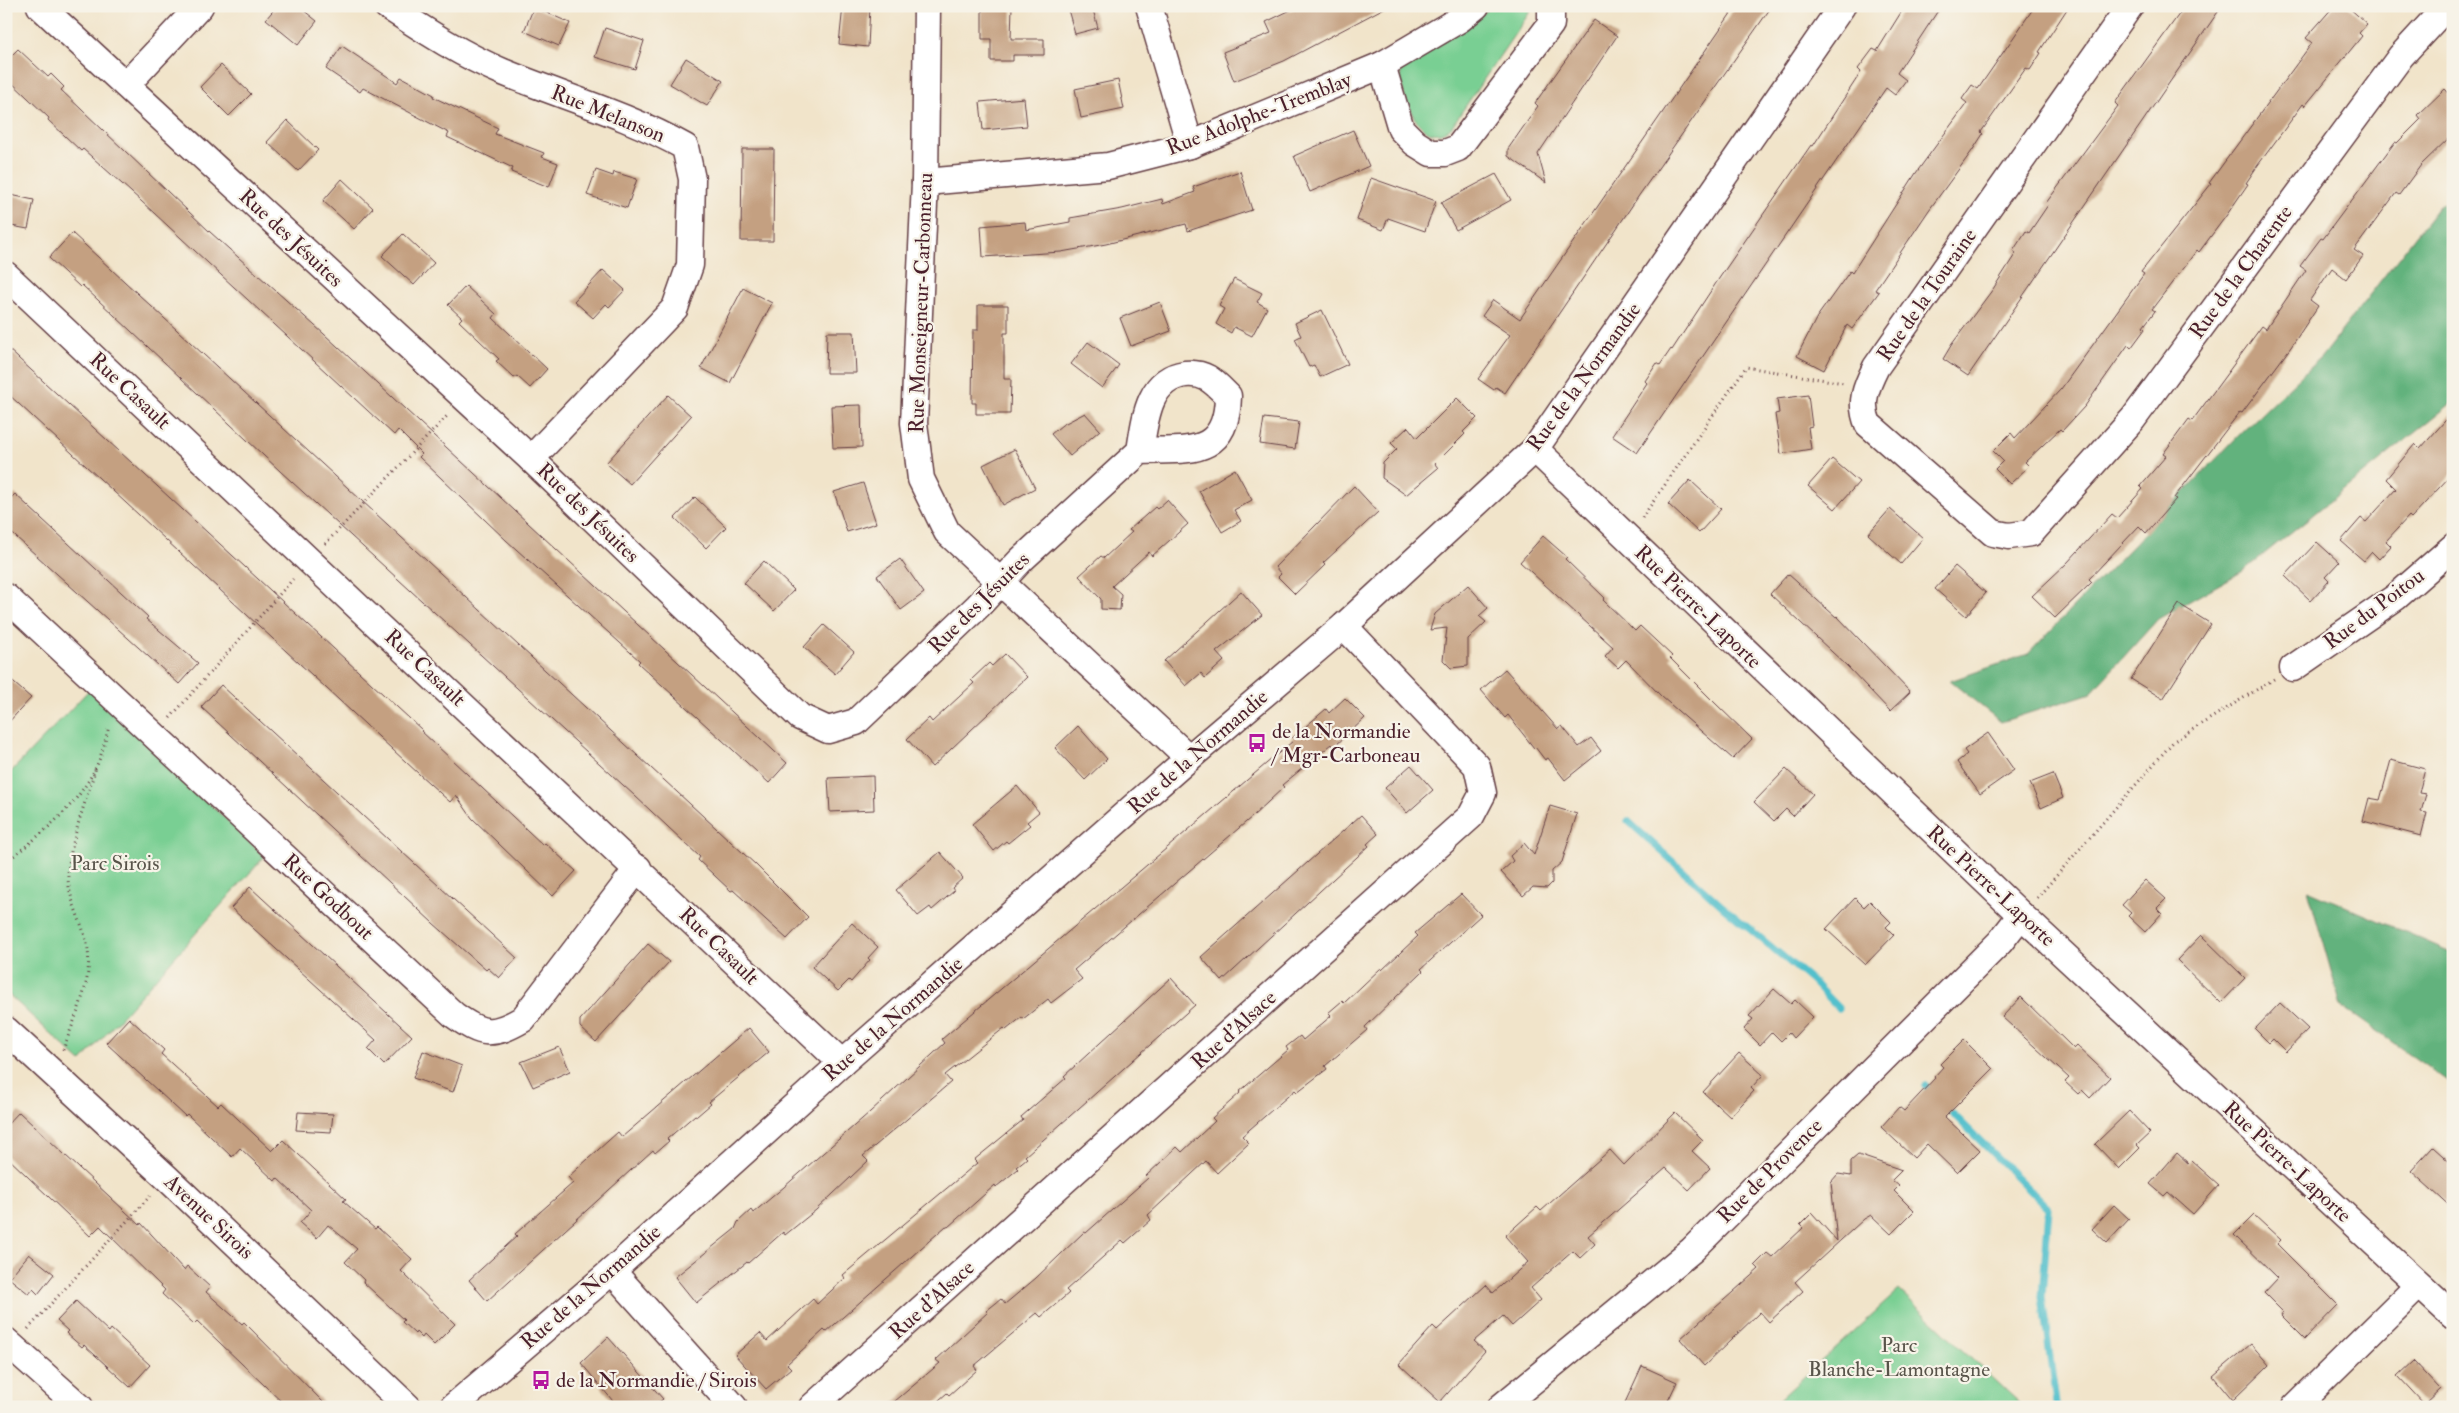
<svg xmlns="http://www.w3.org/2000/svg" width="2459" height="1413" font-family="'IM FELL Double Pica',serif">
<rect width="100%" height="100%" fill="#f7f3e8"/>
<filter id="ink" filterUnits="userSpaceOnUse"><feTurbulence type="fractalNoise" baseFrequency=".02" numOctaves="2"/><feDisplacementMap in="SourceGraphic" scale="10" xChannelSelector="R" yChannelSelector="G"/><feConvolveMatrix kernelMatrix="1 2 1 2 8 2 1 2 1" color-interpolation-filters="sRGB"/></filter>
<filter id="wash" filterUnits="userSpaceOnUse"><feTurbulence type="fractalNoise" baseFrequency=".0096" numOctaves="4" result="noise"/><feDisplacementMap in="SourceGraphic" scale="20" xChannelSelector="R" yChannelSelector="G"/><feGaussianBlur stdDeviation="1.12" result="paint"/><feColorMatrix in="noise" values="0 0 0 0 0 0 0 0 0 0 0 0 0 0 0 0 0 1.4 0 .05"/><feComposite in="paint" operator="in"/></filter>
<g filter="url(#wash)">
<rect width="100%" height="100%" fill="#f1e4ca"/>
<g fill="#79cf93" stroke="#62775f">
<path d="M1493,6H1534L1452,126C1422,155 1398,93 1401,70Z"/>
<path d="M89,690L265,856L81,1062L6,992V777Z"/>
<path d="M1899,1290L2024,1407H1771Z"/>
</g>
<g fill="#62b27d" stroke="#566854">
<path d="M2453,196V402L2243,571L2158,619L2091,693L2001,722L1950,681L2028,654L2240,434L2322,356L2438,207Z"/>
<path d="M2308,890L2453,953V1085L2341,1006Z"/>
</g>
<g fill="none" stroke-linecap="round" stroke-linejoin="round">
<g stroke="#53c0cc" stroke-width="7">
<path d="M1628,821L1722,906L1811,980L1839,1009"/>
<path d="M1925,1085L1933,1094"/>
<path d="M1944,1105L2049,1209L2042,1297L2056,1403L2058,1407"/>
</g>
</g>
<g id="blocks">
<g fill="#c4a081">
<path d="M277,6H298L317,21L298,45L266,19Z"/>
<path d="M843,6H870L868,47L839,44Z"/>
<path d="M982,6H1012L1011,39H1044V55H1013V61H991V39H982Z"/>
<path d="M1067,6H1092L1098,28L1075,34Z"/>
<path d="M1299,6H1388L1284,61L1234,81L1223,52L1271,33L1266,22Z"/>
<path d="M1736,6H1772L1640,194L1505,393L1496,387L1494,390L1478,379L1510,335L1482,316L1493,300L1520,319Z"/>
<path d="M1905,6H1941L1897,73L1906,80L1895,95L1886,88L1637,453L1612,436L1647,383L1645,381L1657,363L1660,365L1671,349L1672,350L1718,280L1811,145L1813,146L1861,72L1858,69L1873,49L1877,51Z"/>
<path d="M2035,6H2069L2039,52L2041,53L2030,70L2026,68L1981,132L1983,134L1972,151L1929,210L1875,290L1879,292L1852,329L1847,325L1824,370L1797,356L1817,317L1850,271L1852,273L1916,173L1967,103L1962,99L1972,85L1978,89Z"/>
<path d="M2185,6H2222L1968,376L1943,359L1952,344L1993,289L2016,253L2013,251L2026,231L2029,233L2048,205L2046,203L2118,106L2115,103Z"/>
<path d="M2334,6H2347L2367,24L2359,33L2362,36L2305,106L2303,104L2258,165L2246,183L2248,184L2226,216L2199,252L2197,250L2152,309L2155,311L2143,327L2145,329L2131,348L2128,345L2085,406L2062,431L2060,429L2025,462L2029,466L2010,484L1995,469L2003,461L1993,451L2011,433L2015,438L2061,389L2144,274L2141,272L2211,184L2209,183L2312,43L2306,38Z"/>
<path d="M534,7L570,23L559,46L524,31Z"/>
<path d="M1594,20L1617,36L1538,154L1546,183L1508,156V149L1538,106L1535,103Z"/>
<path d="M605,28L644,41L635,69L595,57Z"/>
<path d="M342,46L397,83L401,77L434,95L433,97L498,128L495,134L544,153L542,157L558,163L549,187L511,172L513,168L447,137L449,133L363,88L360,92L326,69Z"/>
<path d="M18,49L48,77L51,74L64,87L61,90L210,232L324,334L787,763L769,783L638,663L640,661L506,540L419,457L422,454L398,430L394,435L141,201L83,149L81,151L48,120L49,118L6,77V61Z"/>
<path d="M686,58L723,81L707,106L670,84Z"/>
<path d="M221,65L251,94L229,116L200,87Z"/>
<path d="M1118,80L1124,109L1081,118L1075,89Z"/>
<path d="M2445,89L2453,98V134L2421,165L2399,195L2396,193L2354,250L2363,256L2346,279L2332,268L2310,300L2318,306L2291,347L2242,413L2240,412L2229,426L2174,498L2176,499L2146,533L2139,526L2089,579L2092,582L2055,618L2032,596L2067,563L2112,514L2117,518L2143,489L2140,486L2166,456L2163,454L2189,419L2192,421L2262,326L2266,329L2306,270L2300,266L2321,238L2323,239L2395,142L2397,143L2421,119L2418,115Z"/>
<path d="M1024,98L1027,126L983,130L980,102Z"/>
<path d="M287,120L318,150L298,171L267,142Z"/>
<path d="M1353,130L1369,166L1310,192L1294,156Z"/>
<path d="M742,149H774L773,241H741Z"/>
<path d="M596,170L613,176L614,172L637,179L627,208L587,195Z"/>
<path d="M1240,171L1252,210L1188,231L1186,224L1106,244L1061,252L983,257L981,226L1025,222L1026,230L1070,222V218L1122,209L1162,199L1163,204L1195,192L1193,187Z"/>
<path d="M1496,174L1511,200L1456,230L1441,203Z"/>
<path d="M1371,178L1436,201L1425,231L1388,218L1383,230L1357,220Z"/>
<path d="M342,179L373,208L354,229L323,201Z"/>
<path d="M6,194L34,200L28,229L6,225Z"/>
<path d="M72,233L756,865L808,917L787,939L733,890L731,891L698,860L700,857L635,796L280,471L82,285L80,287L49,258Z"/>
<path d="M403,234L434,263L414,285L382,256Z"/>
<path d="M603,270L625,290L609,307L606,304L593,318L574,301Z"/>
<path d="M1234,279L1262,293L1257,302L1267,308L1252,336L1234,327L1231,333L1216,324L1224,309L1219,306Z"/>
<path d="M466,286L496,314L493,318L547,369L530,388L517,376L514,378L496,361L499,359L459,321L462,318L448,305Z"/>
<path d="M743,288L772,303L730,383L701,368Z"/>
<path d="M1160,302L1171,331L1131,346L1120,318Z"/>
<path d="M978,305H1008V333H1004V379H1011L1010,414H976V403H972L973,330H978Z"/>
<path d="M1322,310L1348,364L1320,377L1314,365L1309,367L1295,339L1301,336L1295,323Z"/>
<path d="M827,332H854L856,373H826Z"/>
<path d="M1088,342L1119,365L1102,388L1071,364Z"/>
<path d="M6,347L422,730L421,731L543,845L545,843L576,871L553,896L472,818L456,795L450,802L419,774L6,392Z"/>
<path d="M668,395L691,416L630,484L606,463Z"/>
<path d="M1808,395L1812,426L1808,427L1811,449L1781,454L1775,414L1779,413L1777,399Z"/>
<path d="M1457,398L1477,418L1463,432L1465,434L1435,464L1438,468L1406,495L1382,478L1383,463L1397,449L1391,443L1408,427L1417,438Z"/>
<path d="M861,405L862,447L833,448L831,406Z"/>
<path d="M2453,412V473L2411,518L2409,516L2386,541L2391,546L2379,559L2372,552L2364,561L2341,541L2361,518L2366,522L2396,489L2386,479L2415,444L2420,449Z"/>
<path d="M1085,413L1100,430L1070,456L1051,434L1062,425Z"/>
<path d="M1264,418L1299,422L1295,449L1260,444Z"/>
<path d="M1015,449L1035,488L1003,505L983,465Z"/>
<path d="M1832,459L1859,482L1835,509L1808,486Z"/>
<path d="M1235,469L1252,500L1234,510L1241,521L1222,532L1199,491Z"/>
<path d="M1690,480L1721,509L1699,533L1668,504Z"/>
<path d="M863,483L876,523L847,532L834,492Z"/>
<path d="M1354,486L1378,512L1323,563L1325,565L1295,594L1278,577L1281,574L1275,567Z"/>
<path d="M15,494L148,617L146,619L198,663L179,684L6,528V503Z"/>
<path d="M695,497L726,527L706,548L675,518Z"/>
<path d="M1167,500L1188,524L1152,556L1149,552L1112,586L1121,594L1120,610L1101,609V599L1079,576L1101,556L1104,558L1132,532L1129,530L1155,507L1157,509Z"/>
<path d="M1890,509L1923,538L1901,564L1868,534Z"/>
<path d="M1543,536L1567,557L1565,559L1605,598L1603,600L1635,631L1640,626L1672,656L1670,658L1715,703L1752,739L1733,759L1662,697L1626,660L1618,668L1605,656L1613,647L1520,562Z"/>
<path d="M2317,542L2339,562L2325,577L2329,581L2311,601L2285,576Z"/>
<path d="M900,559L924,593L901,610L877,576Z"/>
<path d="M764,561L794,590L774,611L744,583Z"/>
<path d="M1955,566L1986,593L1966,616L1935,589Z"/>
<path d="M1788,574L1836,617L1837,616L1910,692L1890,711L1847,666L1770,594Z"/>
<path d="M1468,585L1488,608L1479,616L1486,622L1468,639V666L1451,668L1443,660L1447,628L1430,630L1435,614Z"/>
<path d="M1241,591L1262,615L1216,652L1224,661L1205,678L1201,673L1186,686L1164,661Z"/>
<path d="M2179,604L2211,624L2163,699L2131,679Z"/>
<path d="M824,625L854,652L835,674L804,647Z"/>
<path d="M1005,654L1027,677L932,767L907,739L929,718L932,722L974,683L971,680L989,663L992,666Z"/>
<path d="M1505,669L1558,729L1562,726L1579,747L1591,738L1601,751L1565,780L1548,758L1545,760L1535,747L1534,748L1508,715L1505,718L1481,690Z"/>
<path d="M6,676L31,698L6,725Z"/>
<path d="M221,685L517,958L499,978L488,968L486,970L433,923L201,707Z"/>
<path d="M1345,698L1365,718L1334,747L1332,744L1282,785L1284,787L1253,816L1074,970L1082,979L1051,1003L1048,999L1023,1019L1022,1017L1006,1030L1004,1028L945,1075L951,1082L863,1156L868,1161L816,1210L785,1235L783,1232L748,1263L747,1262L696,1303L675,1277L735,1229L738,1222L751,1210L753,1213L784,1187L870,1112L945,1043L942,1039L1293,741L1291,739L1326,709L1329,713Z"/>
<path d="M1078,726L1107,759L1085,780L1055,748Z"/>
<path d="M1988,733L2014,770L1980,794L1957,762L1967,754L1964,750Z"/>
<path d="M2391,760L2425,769L2419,793L2426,794L2421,812L2427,813L2421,836L2363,821L2369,798L2380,800Z"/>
<path d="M1411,765L1433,790L1407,813L1385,788Z"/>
<path d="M1786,769L1813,794L1793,816L1786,809L1774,821L1754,802Z"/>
<path d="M2053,774L2063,798L2041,808L2030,783Z"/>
<path d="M873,776L874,810L830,812L828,778Z"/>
<path d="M1017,786L1039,812L1027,822L1030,825L1008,843L1006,841L994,851L972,824Z"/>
<path d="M1550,806L1577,814L1562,862L1552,871V883L1547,888L1533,887L1523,896L1501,872L1513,861L1510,856L1524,843L1534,855Z"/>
<path d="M1361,815L1378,834L1367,844L1369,846L1222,981L1201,957Z"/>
<path d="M940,852L963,878L952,888L954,891L932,910L930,907L918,916L896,890Z"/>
<path d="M2145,880L2166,899L2157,908L2162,913L2145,932L2128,916L2131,913L2122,905Z"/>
<path d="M250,887L412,1036L384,1065L368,1049L376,1040L231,908Z"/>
<path d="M1461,894L1481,915L1421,969L1423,971L1365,1027L1367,1030L1325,1066L1327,1069L1297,1092L1295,1090L1242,1136L1249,1143L1217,1173L1206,1161L1148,1215L1151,1220L1125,1243L1122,1240L1066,1290L1069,1293L1041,1317L1037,1313L974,1366L977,1370L949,1395L947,1393L931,1407H888L940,1363L936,1360L988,1312L986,1311L1001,1299L1005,1304L1036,1278L1084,1232L1086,1233L1148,1178L1146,1176L1177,1147L1182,1152L1215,1121L1212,1118L1240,1093L1239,1092L1288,1050L1286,1047L1300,1036L1303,1040L1331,1016L1328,1013L1342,1001L1344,1003L1381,968L1382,970L1418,936L1415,933Z"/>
<path d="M1855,898L1864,907L1870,901L1891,922L1886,927L1894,935L1865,965L1826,929Z"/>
<path d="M852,923L878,947L868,958L870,960L851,982L849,980L838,991L812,967Z"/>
<path d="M2201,935L2245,978L2221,1003L2177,960Z"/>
<path d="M648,944L669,962L596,1042L580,1027V1020Z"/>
<path d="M1171,978L1195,1005L1025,1156L1027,1158L1016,1167L1018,1169L996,1187L995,1185L948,1227L946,1226L826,1332L824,1330L787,1364L791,1368L766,1389L735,1355L760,1333L767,1341L813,1299L817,1304L845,1278L843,1275L977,1163L974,1160L1023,1120L1021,1117L1066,1078L1064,1076Z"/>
<path d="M1774,989L1791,1004L1795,1000L1813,1017L1793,1038L1789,1033L1781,1041L1772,1032L1760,1045L1744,1029L1753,1019L1749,1016Z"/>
<path d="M2021,997L2074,1049L2077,1046L2110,1077L2090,1098L2082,1090L2078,1094L2065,1082L2069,1078L2002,1017Z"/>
<path d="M2280,1003L2308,1029L2286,1052L2273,1039L2269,1043L2255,1029Z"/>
<path d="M129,1018L164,1050L161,1054L218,1106L221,1103L272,1151L283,1140L346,1199L343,1201L375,1229L377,1227L412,1259L401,1271L455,1324L434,1345L424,1335L422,1338L416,1332L415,1334L402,1322L404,1320L363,1282L364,1280L345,1262L357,1249L328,1225L317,1238L300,1223L311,1210L277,1178L275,1181L240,1148L232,1157L187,1114L185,1116L106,1043Z"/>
<path d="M749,1028L769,1052L709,1102L711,1104L697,1116L695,1115L667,1139L669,1141L655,1153L653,1150L487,1301L469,1280L517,1236L515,1234L573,1183L568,1177L618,1132L622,1137Z"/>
<path d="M1964,1040L1993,1069L1945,1117L1980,1150L1957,1173L1927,1144L1914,1158L1881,1127L1899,1107L1904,1111L1935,1078L1934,1077L1943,1067L1940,1064Z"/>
<path d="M559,1047L570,1071L533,1087L521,1062Z"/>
<path d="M423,1051L462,1066L453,1092L413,1078Z"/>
<path d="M1739,1053L1763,1075L1751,1088L1754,1091L1730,1117L1703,1092Z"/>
<path d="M2129,1111L2150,1133L2137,1145L2140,1148L2119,1169L2095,1144Z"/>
<path d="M19,1112L140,1225L141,1223L184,1270L187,1266L210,1287L206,1292L242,1324L244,1322L328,1407H287L197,1321L194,1324L162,1294L165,1290L100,1226L90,1236L49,1197L6,1156V1126Z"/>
<path d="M298,1112L333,1114L331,1132L296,1130Z"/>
<path d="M1675,1113L1703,1140L1692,1151L1710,1168L1689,1190L1666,1168L1588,1236L1595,1244L1580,1258L1573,1251L1531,1288L1541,1300L1512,1326L1503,1316L1474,1341L1485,1351L1440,1402L1399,1364L1433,1326L1437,1330L1486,1285L1493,1293L1528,1262L1505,1236L1537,1207L1541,1211L1610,1150L1624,1165Z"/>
<path d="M2433,1147L2453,1165V1209L2411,1171Z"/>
<path d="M2177,1153L2189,1164L2192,1161L2219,1185L2193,1214L2168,1192L2164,1196L2150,1184Z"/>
<path d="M1858,1155L1902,1170L1892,1180L1899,1186L1894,1191L1914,1211L1891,1234L1871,1215L1864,1219L1795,1282L1803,1291L1769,1322L1760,1312L1704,1366L1680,1339L1759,1269L1755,1265L1767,1253L1772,1257L1803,1228L1800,1225L1812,1213L1837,1241L1831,1182L1838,1174L1851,1176V1161Z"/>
<path d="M2114,1205L2129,1219L2107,1243L2092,1229Z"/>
<path d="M2254,1215L2281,1240L2277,1244L2338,1305L2305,1339L2281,1315L2283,1312L2264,1293L2278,1278L2234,1235Z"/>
<path d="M29,1254L54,1274L38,1294L33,1289L29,1294L9,1278Z"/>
<path d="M76,1301L109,1332L111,1329L150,1365L130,1387L84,1345L82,1347L66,1333L68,1331L57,1321Z"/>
<path d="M608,1337L663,1399L653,1407H618L581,1363Z"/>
<path d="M2251,1344L2269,1365L2233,1400L2213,1376Z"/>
<path d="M2414,1361L2440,1389L2424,1404L2398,1376Z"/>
<path d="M1642,1366L1677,1382L1665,1407H1623Z"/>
</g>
</g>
</g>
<g filter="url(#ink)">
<use href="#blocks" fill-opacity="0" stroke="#633d43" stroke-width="1"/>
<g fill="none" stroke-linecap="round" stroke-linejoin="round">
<g stroke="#633d43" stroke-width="29">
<g id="minor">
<path d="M40,6L531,459L800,717L828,730L856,722L978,606L1021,560L1140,451C1187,449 1227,458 1228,396C1214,382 1206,372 1185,374C1148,379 1145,420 1140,451"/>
<path d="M387,6C424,30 462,55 503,72C564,97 628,115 685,147L692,179L690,265L675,308L531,459"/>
<path d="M927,6L925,182L914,423L921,479L947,532L1189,758"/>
<path d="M1149,6L1190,145"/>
<path d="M2130,6L1876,367C1866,387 1859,403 1868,424L1993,533L2009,536L2031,533L2133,419L2401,56L2447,6"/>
<path d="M1382,65L1401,129L1415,143L1431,153H1445L1458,148L1551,24V6"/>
<path d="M126,85L200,6"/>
<path d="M925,182L1108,166L1190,145L1382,65L1460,19L1476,6"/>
<path d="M6,275L842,1063"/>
<path d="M1535,449L2021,915L2453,1316"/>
<path d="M6,597L454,1015C482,1035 492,1037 523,1019L638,868"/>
<path d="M2293,668L2396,597L2453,547"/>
<path d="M6,1030L167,1178L408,1407"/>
<path d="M612,1271L734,1407"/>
<path d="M6,1341L80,1407"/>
<path d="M453,1407L612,1271L842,1063L1189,758L1344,626L1535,449L1842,6"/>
<path d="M812,1407L1471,816L1483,793L1477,766L1344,626"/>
<path d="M1501,1407L1692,1250L2000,942L2021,915"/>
<path d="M2295,1407L2419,1285"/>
</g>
</g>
<g stroke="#633d43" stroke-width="3" stroke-dasharray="1 4" stroke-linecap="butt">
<path d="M1642,518L1746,367L1844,383"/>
<path d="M325,544L448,415"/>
<path d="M170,718L293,579"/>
<path d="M6,862C40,835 77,807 96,767C102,755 105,740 109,727"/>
<path d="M2037,898L2174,741L2274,679"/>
<path d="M63,1050C75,1016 96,977 86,940C81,920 69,899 68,878C68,846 87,799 96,767"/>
<path d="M28,1329L150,1196"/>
</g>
<use href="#minor" stroke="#fff" stroke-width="26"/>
</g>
</g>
<defs>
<g id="bus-bare" transform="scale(1.5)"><path d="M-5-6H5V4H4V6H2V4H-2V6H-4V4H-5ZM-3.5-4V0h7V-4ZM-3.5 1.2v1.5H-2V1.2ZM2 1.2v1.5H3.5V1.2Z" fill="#b5179e" stroke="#f7f3e8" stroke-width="2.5" paint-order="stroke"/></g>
</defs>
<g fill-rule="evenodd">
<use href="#bus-bare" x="1257" y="743"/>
<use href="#bus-bare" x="541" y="1380"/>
</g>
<g text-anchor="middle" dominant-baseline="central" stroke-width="4.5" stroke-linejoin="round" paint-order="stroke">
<g font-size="21" fill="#4a1f2b" stroke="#f7f3e8">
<text transform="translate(608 114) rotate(22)">Rue Melanson</text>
<text transform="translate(1259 114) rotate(-21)">Rue Adolphe-Tremblay</text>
<text transform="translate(291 238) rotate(43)">Rue des Jésuites</text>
<text transform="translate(2241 272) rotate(-54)">Rue de la Charente</text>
<text transform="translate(1927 295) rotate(-55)">Rue de la Touraine</text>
<text transform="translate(921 303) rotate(-88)">Rue Monseigneur-Carbonneau</text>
<text transform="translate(1584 377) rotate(-54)">Rue de la Normandie</text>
<text transform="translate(130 391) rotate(43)">Rue Casault</text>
<text transform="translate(588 513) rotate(44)">Rue des Jésuites</text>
<text transform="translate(979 603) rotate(-45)">Rue des Jésuites</text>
<text transform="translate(1698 607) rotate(44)">Rue Pierre-Laporte</text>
<text transform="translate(2374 609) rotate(-37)">Rue du Poitou</text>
<text transform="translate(425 668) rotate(43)">Rue Casault</text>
<text transform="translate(1198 752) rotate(-41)">Rue de la Normandie</text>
<text transform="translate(1991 886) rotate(43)">Rue Pierre-Laporte</text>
<text transform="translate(328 897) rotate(43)">Rue Godbout</text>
<text transform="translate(719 946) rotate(44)">Rue Casault</text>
<text transform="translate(893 1019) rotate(-41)">Rue de la Normandie</text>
<text transform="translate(1234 1030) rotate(-42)">Rue d'Alsace</text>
<text transform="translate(2287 1162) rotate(43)">Rue Pierre-Laporte</text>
<text transform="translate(1770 1171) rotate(-45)">Rue de Provence</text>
<text transform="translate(209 1217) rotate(43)">Avenue Sirois</text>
<text transform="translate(591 1287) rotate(-41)">Rue de la Normandie</text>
<text transform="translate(932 1300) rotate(-42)">Rue d'Alsace</text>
</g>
<g font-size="21" fill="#4a1f2b" stroke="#f7f3e8" text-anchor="start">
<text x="1272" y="731">de la Normandie<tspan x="1272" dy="24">/ Mgr-Carboneau</tspan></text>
<text x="556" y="1380">de la Normandie / Sirois</text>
</g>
<g font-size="21" fill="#58544a" stroke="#f7f3e8">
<text x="115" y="863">Parc Sirois</text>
<text x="1899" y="1345">Parc<tspan x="1899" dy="24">Blanche-Lamontagne</tspan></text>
</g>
</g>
<rect width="2459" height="1413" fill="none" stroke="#f7f3e8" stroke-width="25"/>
</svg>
